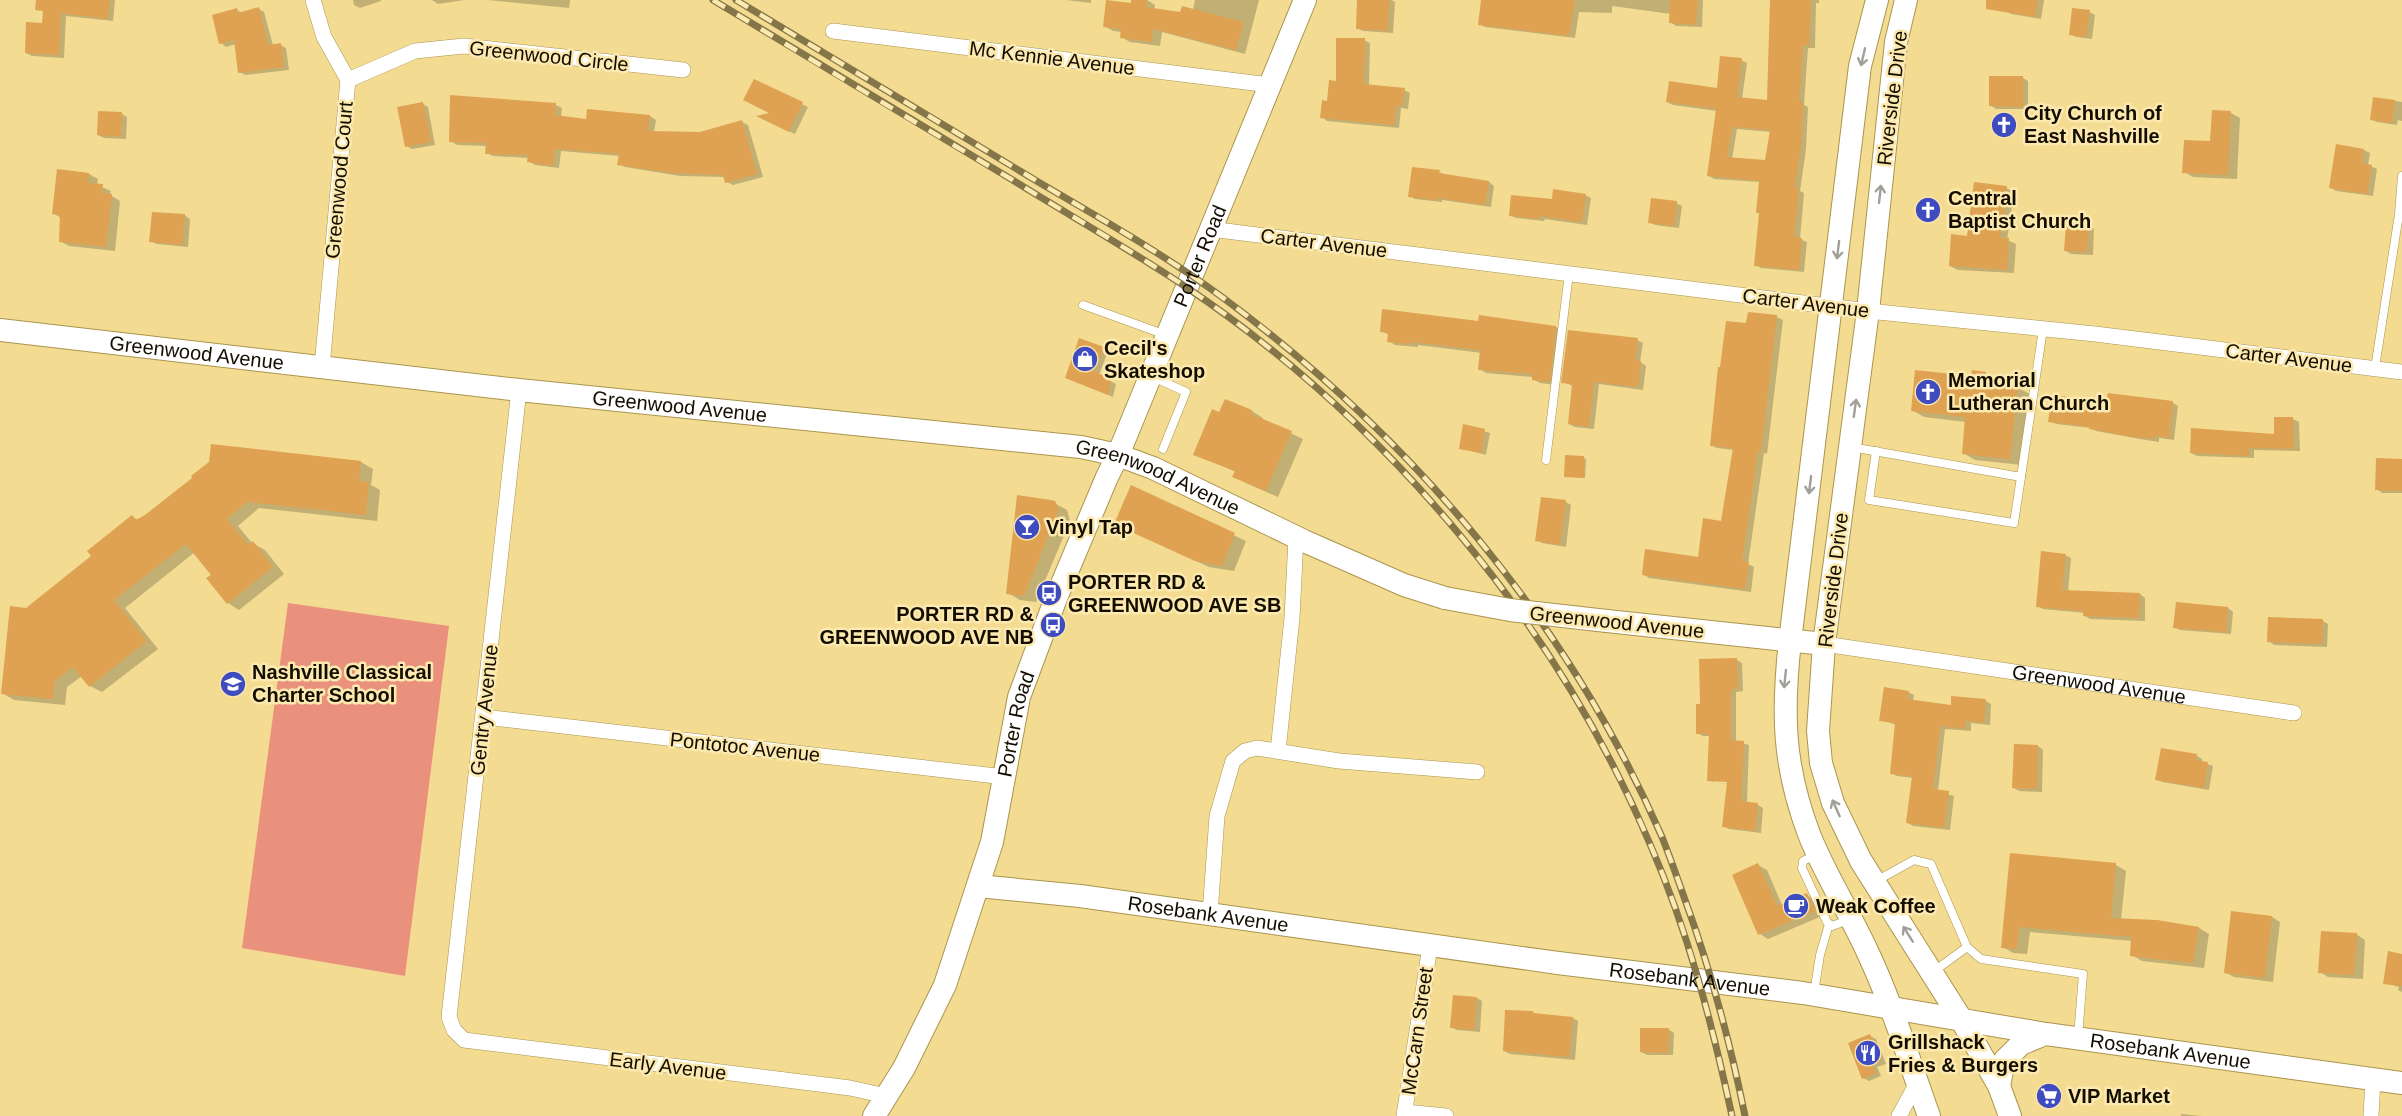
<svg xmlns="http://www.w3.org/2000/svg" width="2402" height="1116" font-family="Helvetica,sans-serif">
<rect width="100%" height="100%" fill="#f3db92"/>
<path fill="#ea917e" d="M288,603L449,626L405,976L242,948Z"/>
<g fill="#0003" fill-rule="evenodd">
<path d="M46,0H115L113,21L66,16L64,58L32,56L26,53L43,25Z"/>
<path d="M353,0H381V1L360,8L354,5Z"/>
<path d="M432,0H464L438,4Z"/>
<path d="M488,0H570L569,8Z"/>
<path d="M1066,0H1091V3Z"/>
<path d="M1133,0H1147L1155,5L1154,10L1181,13L1193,10L1195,0H1259L1245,54L1162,32L1160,46L1130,42L1121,37L1122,32L1113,31L1105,26L1132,5Z"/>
<path d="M1358,0H1391L1395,2L1393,33L1363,31L1357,28Z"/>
<path d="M1482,0H1703L1702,27L1676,26L1670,22L1671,14L1612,6V13L1579,12L1575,38L1485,27L1479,24Z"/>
<path d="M1778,0H1819V3H1816L1815,48H1808L1804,105L1808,107L1806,149L1800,191L1804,193L1800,239L1807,242L1804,272L1761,268L1756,265L1760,215V182L1714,179L1709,176L1717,111L1673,105L1667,102L1718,90L1741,60L1747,63L1742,99L1769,101ZM1737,129L1771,132L1766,162L1732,159Z"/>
<path d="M2007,0H2044L2041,19L2011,14L2006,11Z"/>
<path d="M259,9L264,12L273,45H280L286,48L289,70L245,75L240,72L236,44L226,47L221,43L237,10L242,13Z"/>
<path d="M2089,12L2095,15L2092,39L2076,37L2070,34Z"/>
<path d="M1364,40L1370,43L1369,86L1404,90L1410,93L1408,109L1401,108L1399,128L1327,121L1322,117L1337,82Z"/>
<path d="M2023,78L2028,81V109H1996L1990,105Z"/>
<path d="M754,81L808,107L795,134L763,119L772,113Z"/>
<path d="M2375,98L2402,102V121L2398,120L2397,125L2377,122L2371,119Z"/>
<path d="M423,104L428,107L435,145L412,149L406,146Z"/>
<path d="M556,105L562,108L561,117L587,121L650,116L656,120L654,133L700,134L742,122L748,125L763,177L733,185L727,182L725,177L680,176L625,167L619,164L620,156L561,151L559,168L535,165L529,161V158L493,156L487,153V146L457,145L451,141Z"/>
<path d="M2213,112L2231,113L2240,118L2237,179L2193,177L2184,172L2211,143Z"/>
<path d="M122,114L127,117L126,139L104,138L98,135Z"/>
<path d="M2337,146L2364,150L2370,153L2368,165L2377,169L2373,196L2336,191L2331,188Z"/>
<path d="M1439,172L1445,175L1489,182L1494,186L1491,207L1442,200V202L1415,199L1410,196Z"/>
<path d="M89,174L98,179L97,185L111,191L110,195L120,201L115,251L69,246L60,241L61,218L53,213Z"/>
<path d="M2006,188L2014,192L2007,240L2016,244L2014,273L1958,270L1950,266L1968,237Z"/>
<path d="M1585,195L1591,198L1587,225L1545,219L1544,221L1516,218L1510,215L1553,201Z"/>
<path d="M1676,203L1682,206L1679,228L1655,225L1650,222Z"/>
<path d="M184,215L190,219L188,247L157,244L151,241Z"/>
<path d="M2089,225L2094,229L2093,255L2071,254L2066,251Z"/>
<path d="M1480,317L1556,327L1563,331L1556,385L1540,383L1533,379V377L1486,373L1480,369L1482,353L1418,345V347L1395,345L1389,341V335L1382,331L1480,323Z"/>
<path d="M1777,317L1783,320L1767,454L1764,453L1748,564L1754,567L1751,592L1649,578L1643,574L1700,558L1723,523L1734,450L1717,448L1711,445L1747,325Z"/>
<path d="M1637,340L1643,343L1640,362L1646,366L1643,390L1599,384L1594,429L1575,427L1569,424L1573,386L1563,382Z"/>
<path d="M1103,348L1108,351L1099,375L1116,384L1113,397L1072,380Z"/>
<path d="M1986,374L1998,380L1997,385L2018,388L2030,394L2022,465L1975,460L1963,453L1966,422L1924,417L1912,410L1972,377Z"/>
<path d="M1225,401L1252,411L1263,418V420L1303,439L1278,497L1246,483L1234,476L1236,472L1195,454L1220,414Z"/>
<path d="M2108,402L2173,403L2178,406L2174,440L2159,438V442L2140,439L2096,431L2091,428L2056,424L2050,421Z"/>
<path d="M2276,418L2293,419L2299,422L2300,451L2254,450V458L2197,456L2191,453L2275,436Z"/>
<path d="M1465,426L1490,433L1486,455L1460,448Z"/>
<path d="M1584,458L1586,459L1585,478L1565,476Z"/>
<path d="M2402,460V493H2382L2377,489Z"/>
<path d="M361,462L373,469L371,485L380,490L377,521L259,508L238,526L252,543L265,550L284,574L239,610L228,603L213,575L195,552L125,608L158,649L102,692L90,686L82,676L67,687L65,705L14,700L2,693L26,609L93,556L132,517L138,520Z"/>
<path d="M1132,487L1246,541L1234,571L1209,567L1128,530Z"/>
<path d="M1542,498L1566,502L1571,505L1566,547L1542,543L1537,540Z"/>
<path d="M1054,503L1067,510L1070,521L1036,602L1020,600L1008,593Z"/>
<path d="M2065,555L2071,558L2068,592L2140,594L2145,598V621L2090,619L2085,616V613L2043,609L2038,606Z"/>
<path d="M2228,608L2233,612L2231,634L2180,630L2175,627Z"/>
<path d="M2323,621L2328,624L2327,647L2274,645L2269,641Z"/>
<path d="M1737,660L1742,663L1743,691L1736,692V742L1749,745L1747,803L1758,805L1763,808L1761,833L1729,829L1724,826L1728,784L1714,783L1735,784V781L1713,780V782L1709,780L1711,736H1703L1697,733L1702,706Z"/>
<path d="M1908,692L1914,695L1913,701L1952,706L1986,701L1991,704L1990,725L1971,723V731L1945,729L1938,791L1954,796L1950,830L1913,826L1908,823L1913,778L1897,776L1891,773L1897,725L1881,720Z"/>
<path d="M2038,746L2043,750L2042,792L2019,791L2014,788Z"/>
<path d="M2197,756L2202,759V762L2213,766L2209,790L2162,782L2157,779Z"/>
<path d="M2011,855L2116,865L2126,871L2121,920L2199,928L2209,934L2204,968L2142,961L2132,955L2133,941L2030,932L2027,954L2013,953L2003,947Z"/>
<path d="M1758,865L1767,870L1782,905L1806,895L1815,900L1822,916L1768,939L1760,934Z"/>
<path d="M2272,917L2280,922L2273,982L2234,977L2225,972Z"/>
<path d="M2356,934L2365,940L2363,979L2328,977L2320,972Z"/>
<path d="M2402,955V992L2398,990L2399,987L2385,983Z"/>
<path d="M1477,998L1482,1001L1480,1032L1457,1030L1452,1027Z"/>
<path d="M1532,1012L1537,1014L1573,1018L1578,1021L1575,1060L1510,1054L1504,1051Z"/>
<path d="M1668,1029L1674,1033L1673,1055H1647L1641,1052Z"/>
<path d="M1870,1036L1876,1039L1886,1064L1877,1067L1881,1076L1869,1081L1863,1078Z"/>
<path d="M2181,1114L2202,1116H2181Z"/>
</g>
<g fill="#dea252" fill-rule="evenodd">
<path d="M36,0H110L108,19L61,13L59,55L25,53L26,22L42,23L43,11L35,10Z"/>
<path d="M1106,0L1131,3V0H1147L1146,7L1180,12L1182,6L1244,22L1236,50L1153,29L1152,42L1120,38L1121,29L1103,27Z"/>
<path d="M1357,0H1389L1388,31L1356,29Z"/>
<path d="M1481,0H1575L1569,36L1478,25Z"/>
<path d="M1670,0H1698L1696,25L1669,23Z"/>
<path d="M1770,0H1811L1809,46L1803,45L1799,102H1803L1801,146L1795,188H1799L1794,237L1802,238L1799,270L1754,266L1759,213H1756L1759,181L1707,176L1716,109L1666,102L1669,81L1717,88L1720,56L1742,58L1737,97L1767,100ZM1732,127L1770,130L1765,160L1727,157Z"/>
<path d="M1986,0H2038L2035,17L1986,9Z"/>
<path d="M259,7L268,45L281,43L284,67L238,73L234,40L219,44L212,15L237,8L238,13Z"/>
<path d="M2072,8L2090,10L2086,37L2069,35Z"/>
<path d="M1336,38H1365L1364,84L1405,88L1402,106H1396L1394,125L1320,118L1322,100L1327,101L1329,80L1336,81Z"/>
<path d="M1989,76H2023V107L1989,106Z"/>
<path d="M754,79L803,102L789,132L756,116L769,113L743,100Z"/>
<path d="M450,95L556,103L555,115L586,119L587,109L650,115L648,131L700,132L742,120L757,174L725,183L723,175L673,173L617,165L619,154L555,149L553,166L527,162L528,155L485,154L486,143L449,142Z"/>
<path d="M2373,97L2395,100L2392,123L2370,120Z"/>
<path d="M423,102L431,142L405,147L397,107Z"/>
<path d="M2212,110L2231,111L2228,175L2182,173L2184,140L2210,141Z"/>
<path d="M98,111L122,112L121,137L97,135Z"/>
<path d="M2336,144L2364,149L2362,163L2372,165L2367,194L2329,188Z"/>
<path d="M1412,167L1440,170L1439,173L1489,181L1485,205L1437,198L1436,200L1408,197Z"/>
<path d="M57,169L89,173L88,183L103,184L102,193L112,194L106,247L59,242L60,215L52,214Z"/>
<path d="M1974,182L2007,186L2000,238H2009L2007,270L1949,266L1951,234L1967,236Z"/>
<path d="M1553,189L1586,194L1582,222L1539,216V219L1509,216L1511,195L1552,199Z"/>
<path d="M1651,198L1677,201L1674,226L1648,223Z"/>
<path d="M152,212L185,214L182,245L149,242Z"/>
<path d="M2066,223L2089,224L2087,252L2064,251Z"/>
<path d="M1382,309L1478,321L1479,315L1556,326L1550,382L1532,380V374L1478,370L1480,350L1411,342V344L1387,342L1388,333L1380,332Z"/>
<path d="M1748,312L1777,315L1761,451H1758L1742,561L1749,562L1745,589L1642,575L1645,549L1698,557L1703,518L1721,521L1733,448L1710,446L1718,367H1720L1726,321L1746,323Z"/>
<path d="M1568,330L1638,338L1635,360L1641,361L1638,387L1594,382L1589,427L1568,424L1572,384L1561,383Z"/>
<path d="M1079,338L1104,347L1094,371L1111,379L1108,395L1065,378Z"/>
<path d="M1915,370L1971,376L1972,370L1986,372L1985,382L2018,386L2010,459L1962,454L1965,417L1911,411Z"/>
<path d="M2108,393L2173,401L2169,438L2154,436V439L2133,437L2089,429L2090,427L2048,422L2052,395L2106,401Z"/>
<path d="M1225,399L1252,410L1251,414L1292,431L1266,491L1232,477L1235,471L1193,455L1212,409L1219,412Z"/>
<path d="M2274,417H2293L2294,449L2249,448V456L2190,453L2191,428L2274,434Z"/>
<path d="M1463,424L1485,429L1481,453L1459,449Z"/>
<path d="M211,444L361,461L359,481L369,482L366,515L247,502L227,519L248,545L253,541L273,567L227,604L206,578L211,575L186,544L114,600L147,641L89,687L73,667L55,681L53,699L1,694L10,606L26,608L91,556L87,551L132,515L136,520L145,515L192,478L191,476L209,462Z"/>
<path d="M1565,455L1584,456V478L1564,477Z"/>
<path d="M2376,458L2402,459V491L2375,490Z"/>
<path d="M1131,485L1235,533L1222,566L1195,561L1114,524Z"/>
<path d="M1017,495L1051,500L1055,501L1059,509L1024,596L1006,594Z"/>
<path d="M1541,497L1566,500L1560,545L1535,541Z"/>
<path d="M2041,551L2066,554L2062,590L2140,593L2139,618L2083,616V611L2036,607Z"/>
<path d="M2176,602L2228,607L2226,632L2173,628Z"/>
<path d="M2268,617L2323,619L2322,644L2267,642Z"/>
<path d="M1737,658L1738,689H1731V742L1732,740L1744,741L1741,801L1758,803L1755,831L1722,827L1727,782L1707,781L1709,734H1696V704H1700L1699,659Z"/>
<path d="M1884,687L1909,691L1907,699L1951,705V696L1986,699L1984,723L1966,721L1965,729L1940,726L1933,789L1949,791L1944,828L1906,823L1912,776L1890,774L1895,723L1879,721Z"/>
<path d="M2014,744L2038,745L2037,789L2012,788Z"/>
<path d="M2161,748L2197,754L2196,760L2208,762L2204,788L2155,780Z"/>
<path d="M2010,853L2116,863L2111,918L2157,920L2199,927L2193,963L2130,956L2131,937L2019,927L2017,949L2001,948Z"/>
<path d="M1758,863L1777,906L1807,893L1815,911L1758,935L1732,875Z"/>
<path d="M2231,911L2272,916L2265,978L2224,973Z"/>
<path d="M2321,931L2357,933L2354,975L2318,973Z"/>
<path d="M2388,951L2402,954V986L2383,984Z"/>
<path d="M1453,995L1477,997L1474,1030L1450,1028Z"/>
<path d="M1505,1010L1533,1011V1013L1573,1017L1569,1057L1503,1051Z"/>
<path d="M1640,1028H1669L1668,1053L1640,1052Z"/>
<path d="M1870,1034L1881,1061L1872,1064L1876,1073L1862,1079L1848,1043Z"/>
</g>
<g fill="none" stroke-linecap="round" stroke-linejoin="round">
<g stroke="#ab954d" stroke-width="9">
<g id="lane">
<path d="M1083,305L1166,335"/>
<path d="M2375,368L2399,214L2402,176"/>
<path d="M1153,377L1186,392L1163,449"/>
<path d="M1851,447L2021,477L2043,329"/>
<path d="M1876,451L1869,500L2014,523L2021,477"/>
<path d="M1546,460L1569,273"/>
<path d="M1817,854L1803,861L1802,868L1827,922L1832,926L1848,920"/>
<path d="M1876,881L1914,860L1931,864L1967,947L1981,959L2083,974L2078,1037"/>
<path d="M1933,972L1967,947"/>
<path d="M1814,993L1820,955L1829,924"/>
</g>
</g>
<g stroke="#ab954d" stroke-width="16">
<g id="street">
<path d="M313,0L324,37L348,80L322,367"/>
<path d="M833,31L1270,85"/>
<path d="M348,80L415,51L464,46L683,70"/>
<path d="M1210,229L1868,311L2095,334L2402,372"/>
<path d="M519,390L449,1017L454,1030L464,1040L850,1088L886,1096"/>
<path id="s1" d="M1824,644L2294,713"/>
<path d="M484,717L1005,777"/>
<path d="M1278,751L1292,618L1296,538"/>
<path d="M1210,914L1217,816L1233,761L1245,751L1257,748L1339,761L1477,772"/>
<path d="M1405,1112L1446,1116"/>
<path d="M1404,1116L1430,946"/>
<path d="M1899,1116L1917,1083"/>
<path d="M2371,1116L2373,1079"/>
</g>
</g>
<g stroke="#ab954d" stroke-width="24">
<g id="secondary">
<path d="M1877,0L1860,66L1790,641C1782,713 1783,765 1809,834C1825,875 1850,913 1868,953C1893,1006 1909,1061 1929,1116"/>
<path d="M1906,0L1896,42L1868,311L1824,644L1818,731L1821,763L1833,803L1861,861L1961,1019L1999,1086L2010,1116"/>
<path id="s2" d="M0,330L519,390L1081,447L1118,455L1153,468L1304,541L1404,585L1445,598"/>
<path d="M1607,621L1824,644"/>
<path id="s3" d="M978,886L1080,896L1558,963L1803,993L2046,1034L2402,1083"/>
<path d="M1999,1086L2004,1061L2021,1044L2045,1034"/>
<path id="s4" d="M874,1116L904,1068L945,985L992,842L1019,697L1056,598L1107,477L1118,455L1305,0"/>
</g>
</g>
<use href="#lane" stroke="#fff" stroke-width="8"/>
<use href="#street" stroke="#fff" stroke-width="15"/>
<use href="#secondary" stroke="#fff" stroke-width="22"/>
<g stroke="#85764a" stroke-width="7">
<g id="rail">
<path d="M713,0C812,60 911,120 1011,179C1069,215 1129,249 1186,287C1387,422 1555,621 1650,844C1688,931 1712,1023 1732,1116"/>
<path d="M736,0C837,61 939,122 1040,183C1103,220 1167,256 1226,300C1414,440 1568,622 1662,837C1670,857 1677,877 1684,897C1710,968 1730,1041 1745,1116"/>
</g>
</g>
<use href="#rail" stroke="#fce9af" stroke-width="4.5" stroke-dasharray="14" stroke-linecap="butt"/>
<g stroke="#ab954d" stroke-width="24" stroke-linecap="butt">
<path id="secondary-bridge" d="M1445,598L1510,610L1607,621"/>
</g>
<use href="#secondary-bridge" stroke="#fff" stroke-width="22"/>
</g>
<defs><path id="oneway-shaft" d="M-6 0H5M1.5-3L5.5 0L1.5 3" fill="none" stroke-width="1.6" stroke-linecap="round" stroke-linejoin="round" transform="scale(1.5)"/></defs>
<g stroke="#a19f99">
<use href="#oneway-shaft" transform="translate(1863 57) rotate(103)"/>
<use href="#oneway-shaft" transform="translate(1880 194) rotate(-84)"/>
<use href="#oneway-shaft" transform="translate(1838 250) rotate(97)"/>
<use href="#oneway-shaft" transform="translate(1855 408) rotate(-82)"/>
<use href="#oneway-shaft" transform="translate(1810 485) rotate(97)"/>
<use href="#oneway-shaft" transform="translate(1785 679) rotate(96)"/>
<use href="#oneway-shaft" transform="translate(1836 808) rotate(-114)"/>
<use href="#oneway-shaft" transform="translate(1908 934) rotate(-122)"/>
</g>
<defs>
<g id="church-disc" transform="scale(1.35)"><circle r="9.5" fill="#3e4cc0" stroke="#fce9af"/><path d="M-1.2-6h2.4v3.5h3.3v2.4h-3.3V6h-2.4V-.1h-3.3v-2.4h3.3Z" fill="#fff"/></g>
<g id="shop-disc" transform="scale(1.35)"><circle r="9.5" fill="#3e4cc0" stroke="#fce9af"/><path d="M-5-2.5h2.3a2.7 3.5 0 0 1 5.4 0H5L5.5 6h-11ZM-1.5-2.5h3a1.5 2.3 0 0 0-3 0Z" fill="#fff"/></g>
<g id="bar-disc" transform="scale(1.35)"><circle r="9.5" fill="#3e4cc0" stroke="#fce9af"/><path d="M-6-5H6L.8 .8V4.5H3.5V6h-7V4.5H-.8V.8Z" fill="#fff"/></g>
<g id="bus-disc" transform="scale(1.35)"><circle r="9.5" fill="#3e4cc0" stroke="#fce9af"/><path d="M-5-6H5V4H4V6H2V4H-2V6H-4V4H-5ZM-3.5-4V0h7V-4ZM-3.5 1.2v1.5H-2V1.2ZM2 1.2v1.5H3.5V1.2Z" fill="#fff"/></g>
<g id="school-disc" transform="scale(1.35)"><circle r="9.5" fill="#3e4cc0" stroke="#fce9af"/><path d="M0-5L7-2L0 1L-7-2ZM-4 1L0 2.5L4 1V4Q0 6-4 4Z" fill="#fff"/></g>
<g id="cafe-disc" transform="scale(1.35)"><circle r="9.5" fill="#3e4cc0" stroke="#fce9af"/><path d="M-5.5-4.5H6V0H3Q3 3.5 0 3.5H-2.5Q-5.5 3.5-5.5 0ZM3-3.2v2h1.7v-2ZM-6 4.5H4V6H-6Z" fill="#fff"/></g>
<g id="restaurant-disc" transform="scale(1.35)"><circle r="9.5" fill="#3e4cc0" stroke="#fce9af"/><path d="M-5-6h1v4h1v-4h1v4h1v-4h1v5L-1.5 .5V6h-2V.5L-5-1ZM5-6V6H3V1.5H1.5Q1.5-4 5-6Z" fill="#fff"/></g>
<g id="supermarket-disc" transform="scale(1.35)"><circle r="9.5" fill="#3e4cc0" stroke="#fce9af"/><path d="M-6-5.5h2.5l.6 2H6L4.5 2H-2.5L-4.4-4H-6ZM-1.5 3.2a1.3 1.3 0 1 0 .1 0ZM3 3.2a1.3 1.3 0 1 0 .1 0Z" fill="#fff"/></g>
</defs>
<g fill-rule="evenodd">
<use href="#church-disc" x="2004" y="125"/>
<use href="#church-disc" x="1928" y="210"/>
<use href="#shop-disc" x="1085" y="359"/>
<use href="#church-disc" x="1928" y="392"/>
<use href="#bar-disc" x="1027" y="527"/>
<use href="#bus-disc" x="1049" y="593"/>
<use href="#bus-disc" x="1053" y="625"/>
<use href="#school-disc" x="233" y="684"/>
<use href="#cafe-disc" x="1796" y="906"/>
<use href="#restaurant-disc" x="1868" y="1053"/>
<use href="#supermarket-disc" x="2049" y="1096"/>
</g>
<g text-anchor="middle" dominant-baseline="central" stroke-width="5" stroke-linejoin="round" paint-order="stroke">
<g font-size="20" fill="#140e00" stroke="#fce9af">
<text transform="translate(549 56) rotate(6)">Greenwood Circle</text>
<text transform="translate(1052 58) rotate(7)">Mc Kennie Avenue</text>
<text transform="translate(1892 98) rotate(-83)">Riverside Drive</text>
<text transform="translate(339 180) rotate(-85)">Greenwood Court</text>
<text transform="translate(1324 243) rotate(7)">Carter Avenue</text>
<text stroke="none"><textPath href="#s4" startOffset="924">Porter Road</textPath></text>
<text transform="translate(1806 303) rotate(7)">Carter Avenue</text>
<text stroke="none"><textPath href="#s2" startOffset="198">Greenwood Avenue</textPath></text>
<text transform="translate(2289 358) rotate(7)">Carter Avenue</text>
<text stroke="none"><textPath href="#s2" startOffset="684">Greenwood Avenue</textPath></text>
<text stroke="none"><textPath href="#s2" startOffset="1170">Greenwood Avenue</textPath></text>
<text transform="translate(1833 580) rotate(-83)">Riverside Drive</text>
<text transform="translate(1617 622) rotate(6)">Greenwood Avenue</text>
<text stroke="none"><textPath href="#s1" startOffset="278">Greenwood Avenue</textPath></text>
<text transform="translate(484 710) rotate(-84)">Gentry Avenue</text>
<text stroke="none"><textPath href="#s4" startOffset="420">Porter Road</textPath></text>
<text transform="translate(745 747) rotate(6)">Pontotoc Avenue</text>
<text stroke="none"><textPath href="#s3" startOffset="232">Rosebank Avenue</textPath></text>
<text stroke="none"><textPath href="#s3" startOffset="718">Rosebank Avenue</textPath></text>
<text transform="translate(1417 1031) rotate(-82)">McCarn Street</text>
<text stroke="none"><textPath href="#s3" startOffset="1204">Rosebank Avenue</textPath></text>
<text transform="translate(668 1066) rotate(7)">Early Avenue</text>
</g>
<g font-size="20" font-weight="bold" fill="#140e00" stroke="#fce9af" text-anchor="start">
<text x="2024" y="113">City Church of<tspan x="2024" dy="23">East Nashville</tspan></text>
<text x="1948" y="198">Central<tspan x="1948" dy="23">Baptist Church</tspan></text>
<text x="1104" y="348">Cecil's<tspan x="1104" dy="23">Skateshop</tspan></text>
<text x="1948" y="380">Memorial<tspan x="1948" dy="23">Lutheran Church</tspan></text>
<text x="1046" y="527">Vinyl Tap</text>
<text x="1068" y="582">PORTER RD &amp;<tspan x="1068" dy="23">GREENWOOD AVE SB</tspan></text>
<text x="1034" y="614" text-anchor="end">PORTER RD &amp;<tspan x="1034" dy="23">GREENWOOD AVE NB</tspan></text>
<text x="252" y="672">Nashville Classical<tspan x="252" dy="23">Charter School</tspan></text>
<text x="1816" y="906">Weak Coffee</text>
<text x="1888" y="1042">Grillshack<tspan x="1888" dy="23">Fries &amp; Burgers</tspan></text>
<text x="2068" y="1096">VIP Market</text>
</g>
</g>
</svg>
